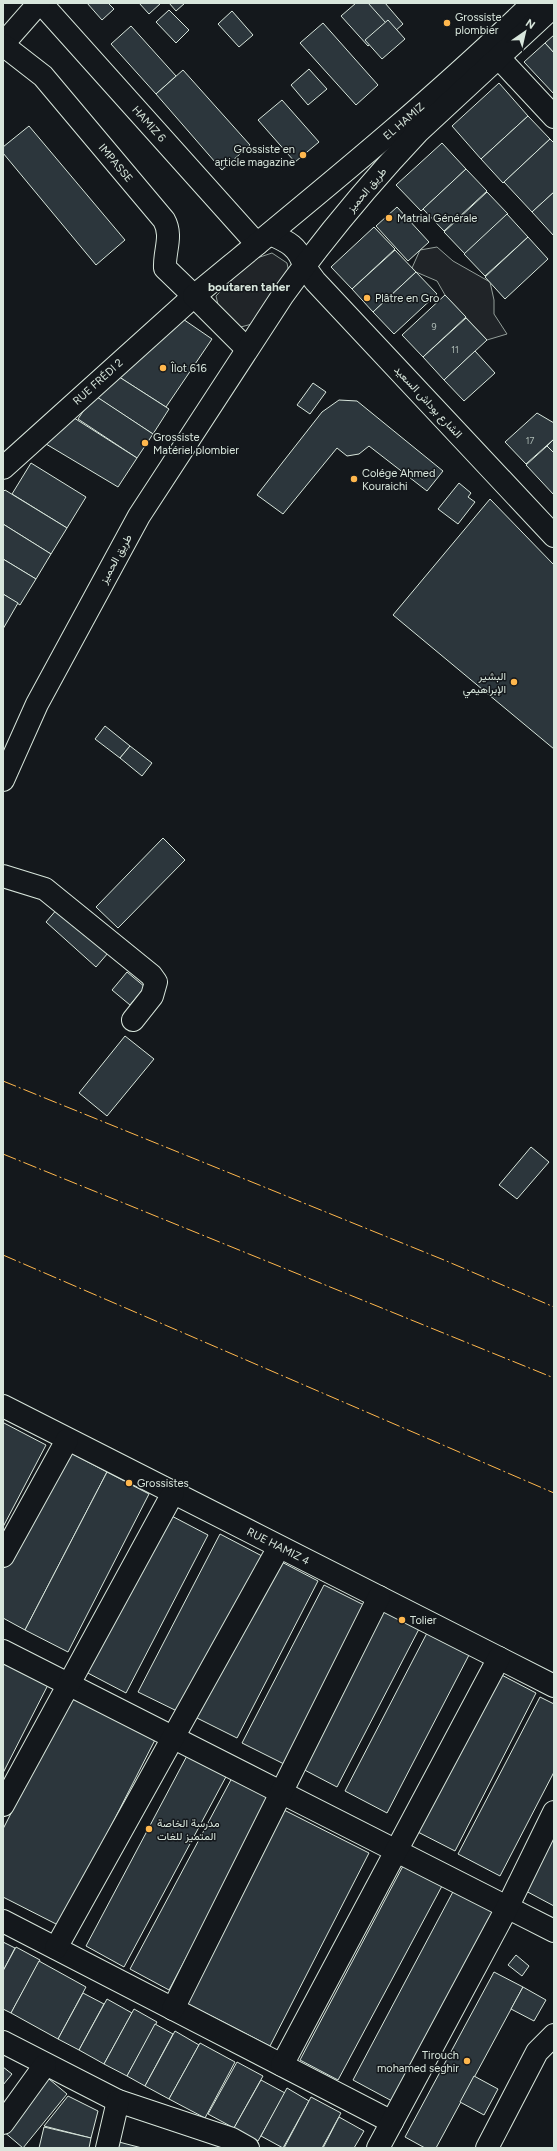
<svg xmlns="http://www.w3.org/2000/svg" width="557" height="2151" font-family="Figtree,Vazirmatn,sans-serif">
<rect width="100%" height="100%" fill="#14181c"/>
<g fill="#202428" stroke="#939e99">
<path d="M437,247L453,261L490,282L494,300V314L507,334L487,340L445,295L437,281L416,272L412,268L420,250Z"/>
<path d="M272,253L287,263L289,273L252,324L237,328L219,309L216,296L251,260Z"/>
</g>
<g fill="#2c363c" stroke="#d8e6dc">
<path d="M87,3H108L114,9L102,20Z"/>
<path d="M139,3H161L149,14Z"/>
<path d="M169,3H185L176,11Z"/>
<path d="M356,3H380L396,21L368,46L341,16Z"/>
<path d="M368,3H385L403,24L394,32Z"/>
<path d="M169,10L189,30L176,43L156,22Z"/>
<path d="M232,11L253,35L239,47L218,24Z"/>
<path d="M388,20L405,39L382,59L365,40Z"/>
<path d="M323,23L378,85L356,105L300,43Z"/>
<path d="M131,26L176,76L156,94L111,44Z"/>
<path d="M554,35V53L545,43Z"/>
<path d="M545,43L554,53V94L524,62Z"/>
<path d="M309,69L327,89L308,105L291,85Z"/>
<path d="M183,70L250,145L222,170L156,94Z"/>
<path d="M499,83L528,116L481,159L452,126Z"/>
<path d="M282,100L319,142L295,162L258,120Z"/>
<path d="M528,116L550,139L503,183L481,159Z"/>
<path d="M29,126L125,240L96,265L3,153V147Z"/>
<path d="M550,139L554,143V192L532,212L504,182Z"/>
<path d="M442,143L466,169L421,211L396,185Z"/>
<path d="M466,169L487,191L444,231L423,209Z"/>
<path d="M487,192L508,214L465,254L444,232Z"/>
<path d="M554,192V236L532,212Z"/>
<path d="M397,207L429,242L408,261L376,226Z"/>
<path d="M507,214L528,237L485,276L464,254Z"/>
<path d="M374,227L395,249L352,289L331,267Z"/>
<path d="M528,237L548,259L505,299L485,277Z"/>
<path d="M395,250L416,272L373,312L352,289Z"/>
<path d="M416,272L437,294L394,334L373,312Z"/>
<path d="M445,295L466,317L423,357L402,335Z"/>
<path d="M180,317L212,339L166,407L116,375Z"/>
<path d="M466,318L487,340L444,380L423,357Z"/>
<path d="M475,351L495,373L464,401L444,380Z"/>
<path d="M113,373L169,409L153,434L98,398Z"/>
<path d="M313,383L326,392L310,414L297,405Z"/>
<path d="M94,395L153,434L137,458L78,419Z"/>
<path d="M339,400L357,401L443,471L427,491L369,446L359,454L347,456L337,448L283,514L257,495L322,412Z"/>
<path d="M537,413L554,423V439L526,464L505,442Z"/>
<path d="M71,416L137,458L118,487L46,444Z"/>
<path d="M554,439V453L547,446Z"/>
<path d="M547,446L554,453V495L526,465Z"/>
<path d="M31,463L86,497L67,528L12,494Z"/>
<path d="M459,483L471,493L468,497L475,502L458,524L438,509Z"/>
<path d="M5,490L67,528L51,554L3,524V492Z"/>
<path d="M490,499L554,565V749L393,615Z"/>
<path d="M3,524L51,554L36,579L3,559Z"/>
<path d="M3,559L36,579L20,605L3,594Z"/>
<path d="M3,594L18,603L3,629Z"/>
<path d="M105,726L130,746L120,758L95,739Z"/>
<path d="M130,746L152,763L142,776L120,758Z"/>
<path d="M163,838L185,860L118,928L96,907Z"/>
<path d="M58,908L108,953L96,967L46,922Z"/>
<path d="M127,972L145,987L130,1005L112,990Z"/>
<path d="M125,1036L154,1059L107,1116L79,1093Z"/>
<path d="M531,1147L549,1162L517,1199L499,1185Z"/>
<path d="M4,1423L46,1445L3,1527V1424Z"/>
<path d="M65,1450L107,1472L25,1630L3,1618V1569Z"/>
<path d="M107,1472L149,1494L68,1652L25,1630Z"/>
<path d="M166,1513L208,1535L126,1693L84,1671Z"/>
<path d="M220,1534L262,1556L181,1713L138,1692Z"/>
<path d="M276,1559L318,1581L237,1738L195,1717Z"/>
<path d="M324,1585L366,1606L284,1764L242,1743Z"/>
<path d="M377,1607L419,1629L337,1787L295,1765Z"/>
<path d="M427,1633L469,1655L387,1813L345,1791Z"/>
<path d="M3,1654L51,1679L3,1773Z"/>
<path d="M494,1671L536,1693L455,1851L412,1829Z"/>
<path d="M74,1690L158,1734L60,1926L3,1897V1829Z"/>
<path d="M540,1697L554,1704V1772L500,1876L458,1854Z"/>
<path d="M189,1752L228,1773L124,1967L86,1946Z"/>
<path d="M233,1776L272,1796L169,1990L130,1969Z"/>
<path d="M284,1810L369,1853L270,2046L186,2003Z"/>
<path d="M554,1832V1906L524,1890Z"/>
<path d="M403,1866L442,1886L338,2080L300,2060Z"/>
<path d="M456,1886L495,1907L392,2101L353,2080Z"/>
<path d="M3,1942L15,1948L3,1971Z"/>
<path d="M16,1947L40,1960L11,2013L3,2009V1971Z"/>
<path d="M516,1955L529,1966L522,1976L508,1965Z"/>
<path d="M39,1961L86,1987L58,2039L11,2013Z"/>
<path d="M494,1972L523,1987L436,2148H425L405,2137Z"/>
<path d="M523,1987L546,2000L534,2021L511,2009Z"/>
<path d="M83,1993L104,2004L79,2050L58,2039Z"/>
<path d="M107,1999L132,2013L104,2064L79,2050Z"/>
<path d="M134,2009L157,2022L127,2076L104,2064Z"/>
<path d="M155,2024L173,2034L145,2086L127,2076Z"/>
<path d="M175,2031L199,2045L169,2099L145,2086Z"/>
<path d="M200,2043L235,2062L205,2118L169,2099Z"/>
<path d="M237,2062L263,2076L234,2128L208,2114Z"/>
<path d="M3,2067L12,2074L3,2085Z"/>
<path d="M43,2074L67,2094L23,2148L3,2131Z"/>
<path d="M474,2076L498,2089L484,2115L460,2102Z"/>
<path d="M261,2080L285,2093L258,2141L234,2128Z"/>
<path d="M287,2088L309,2101L283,2148L261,2136Z"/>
<path d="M68,2096L98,2111L91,2138L44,2126Z"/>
<path d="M311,2097L341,2113L322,2148H284Z"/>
<path d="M339,2117L364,2131L354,2148H323Z"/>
<path d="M44,2127L91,2138L89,2148H39Z"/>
<path d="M119,2142L142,2148H118Z"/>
</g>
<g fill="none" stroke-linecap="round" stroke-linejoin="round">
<g stroke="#d8e6dc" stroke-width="24">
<g id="minor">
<path id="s1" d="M41,3L257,244"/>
<path d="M3,44L39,3"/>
<path id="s2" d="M3,45L43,76L164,220C173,236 164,251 165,268L194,296L3,468"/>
<path d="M499,58L554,117"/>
<path d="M304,266L315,281L554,536"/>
<path d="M3,876L45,889L151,975L156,982L152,996L133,1020"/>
<path id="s3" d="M3,1406L554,1686"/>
<path d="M3,1556L67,1440"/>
<path d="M3,1651L554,1931"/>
<path d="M3,1805L173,1493"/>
<path d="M3,1921L392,2122"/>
<path d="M56,1948L279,1547"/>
<path d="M173,2009L379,1597"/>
<path d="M3,2042L118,2101L232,2139L248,2148"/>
<path d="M282,2065L499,1658"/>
<path d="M3,2123L45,2065"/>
<path d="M107,2148L118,2101"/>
<path d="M378,2148L507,1908L554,1812"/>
<path d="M487,2148L537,2052L554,2035"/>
</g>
</g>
<g stroke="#d8e6dc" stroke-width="24">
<g id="major">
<path d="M270,234C287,241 299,247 304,266"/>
<path id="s4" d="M247,349L194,296C309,201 426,107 533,3"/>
<path d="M3,780L37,704L139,516L283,295C324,238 370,183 418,132L554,6"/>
</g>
</g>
<use href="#minor" stroke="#14181c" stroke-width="22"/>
<use href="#major" stroke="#14181c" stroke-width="22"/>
<g stroke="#ffb74d" stroke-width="1" stroke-dasharray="14 3 2 3" stroke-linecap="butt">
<path d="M3,1081L444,1260L554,1307"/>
<path d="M3,1154L554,1378"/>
<path d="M3,1255L554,1493"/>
</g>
</g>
<g fill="#ffb74d" stroke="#14181c" stroke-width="1.5">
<circle cx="447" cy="23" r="4"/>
<circle cx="303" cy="155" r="4"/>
<circle cx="389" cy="218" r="4"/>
<circle cx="367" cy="298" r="4"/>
<circle cx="163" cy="368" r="4"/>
<circle cx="145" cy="443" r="4"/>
<circle cx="354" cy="479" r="4"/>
<circle cx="514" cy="682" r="4"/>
<circle cx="129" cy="1483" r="4"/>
<circle cx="402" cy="1620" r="4"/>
<circle cx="149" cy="1829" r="4"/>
<circle cx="467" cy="2061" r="4"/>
</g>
<g text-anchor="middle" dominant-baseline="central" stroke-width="3" stroke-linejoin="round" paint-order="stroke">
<g font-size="9" fill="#adbab4">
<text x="434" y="326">9</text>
<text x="455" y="349">11</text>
<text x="530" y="440">17</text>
</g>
<g font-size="11" fill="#d8e6dc" stroke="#14181c" text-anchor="start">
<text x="455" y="17">Grossiste<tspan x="455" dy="13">plombier</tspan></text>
<text x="295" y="149" text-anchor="end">Grossiste en<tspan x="295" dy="13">article magazine</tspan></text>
<text x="397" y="218">Matrial Générale</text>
<text x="375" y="298">Plâtre en Gro</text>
<text x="171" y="368">Îlot 616</text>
<text x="153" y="437">Grossiste<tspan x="153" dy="13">Matériel plombier</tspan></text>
<text x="362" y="473">Colége Ahmed<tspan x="362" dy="13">Kouraichi</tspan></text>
<text x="506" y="676" text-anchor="end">البشير<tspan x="506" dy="13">الإبراهيمي</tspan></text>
<text x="137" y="1483">Grossistes</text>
<text x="410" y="1620">Tolier</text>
<text x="157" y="1823">مدرسة الخاصة<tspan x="157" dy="13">المتميز للغات</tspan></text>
<text x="459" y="2055" text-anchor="end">Tirouch<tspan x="459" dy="13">mohamed seghir</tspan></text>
</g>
<g font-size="11" fill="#d8e6dc" stroke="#14181c">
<text stroke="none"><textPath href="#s4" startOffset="348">EL HAMIZ</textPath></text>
<text stroke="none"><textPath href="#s1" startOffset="162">HAMIZ 6</textPath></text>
<text stroke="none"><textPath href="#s2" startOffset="164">IMPASSE</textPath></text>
<text transform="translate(367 190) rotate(-50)">طريق الحميز</text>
<text transform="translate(98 382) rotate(-42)">RUE FRÉDI 2</text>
<text transform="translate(428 402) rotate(47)">الشارع بوداش السعيد</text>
<text transform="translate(116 559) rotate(-61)">طريق الحميز</text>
<text stroke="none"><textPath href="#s3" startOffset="309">RUE HAMIZ 4</textPath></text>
</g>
<g font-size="12" font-weight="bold" fill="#d8e6dc" stroke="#14181c">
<text x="249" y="287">boutaren taher</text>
</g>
</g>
<rect width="557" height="2151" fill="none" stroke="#d8e6dc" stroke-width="8"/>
<g transform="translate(525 32) rotate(34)" stroke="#14181c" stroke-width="3" paint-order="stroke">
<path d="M0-3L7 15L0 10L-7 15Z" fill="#d8e6dc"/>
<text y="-6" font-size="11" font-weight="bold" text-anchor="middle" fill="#d8e6dc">N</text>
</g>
</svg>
